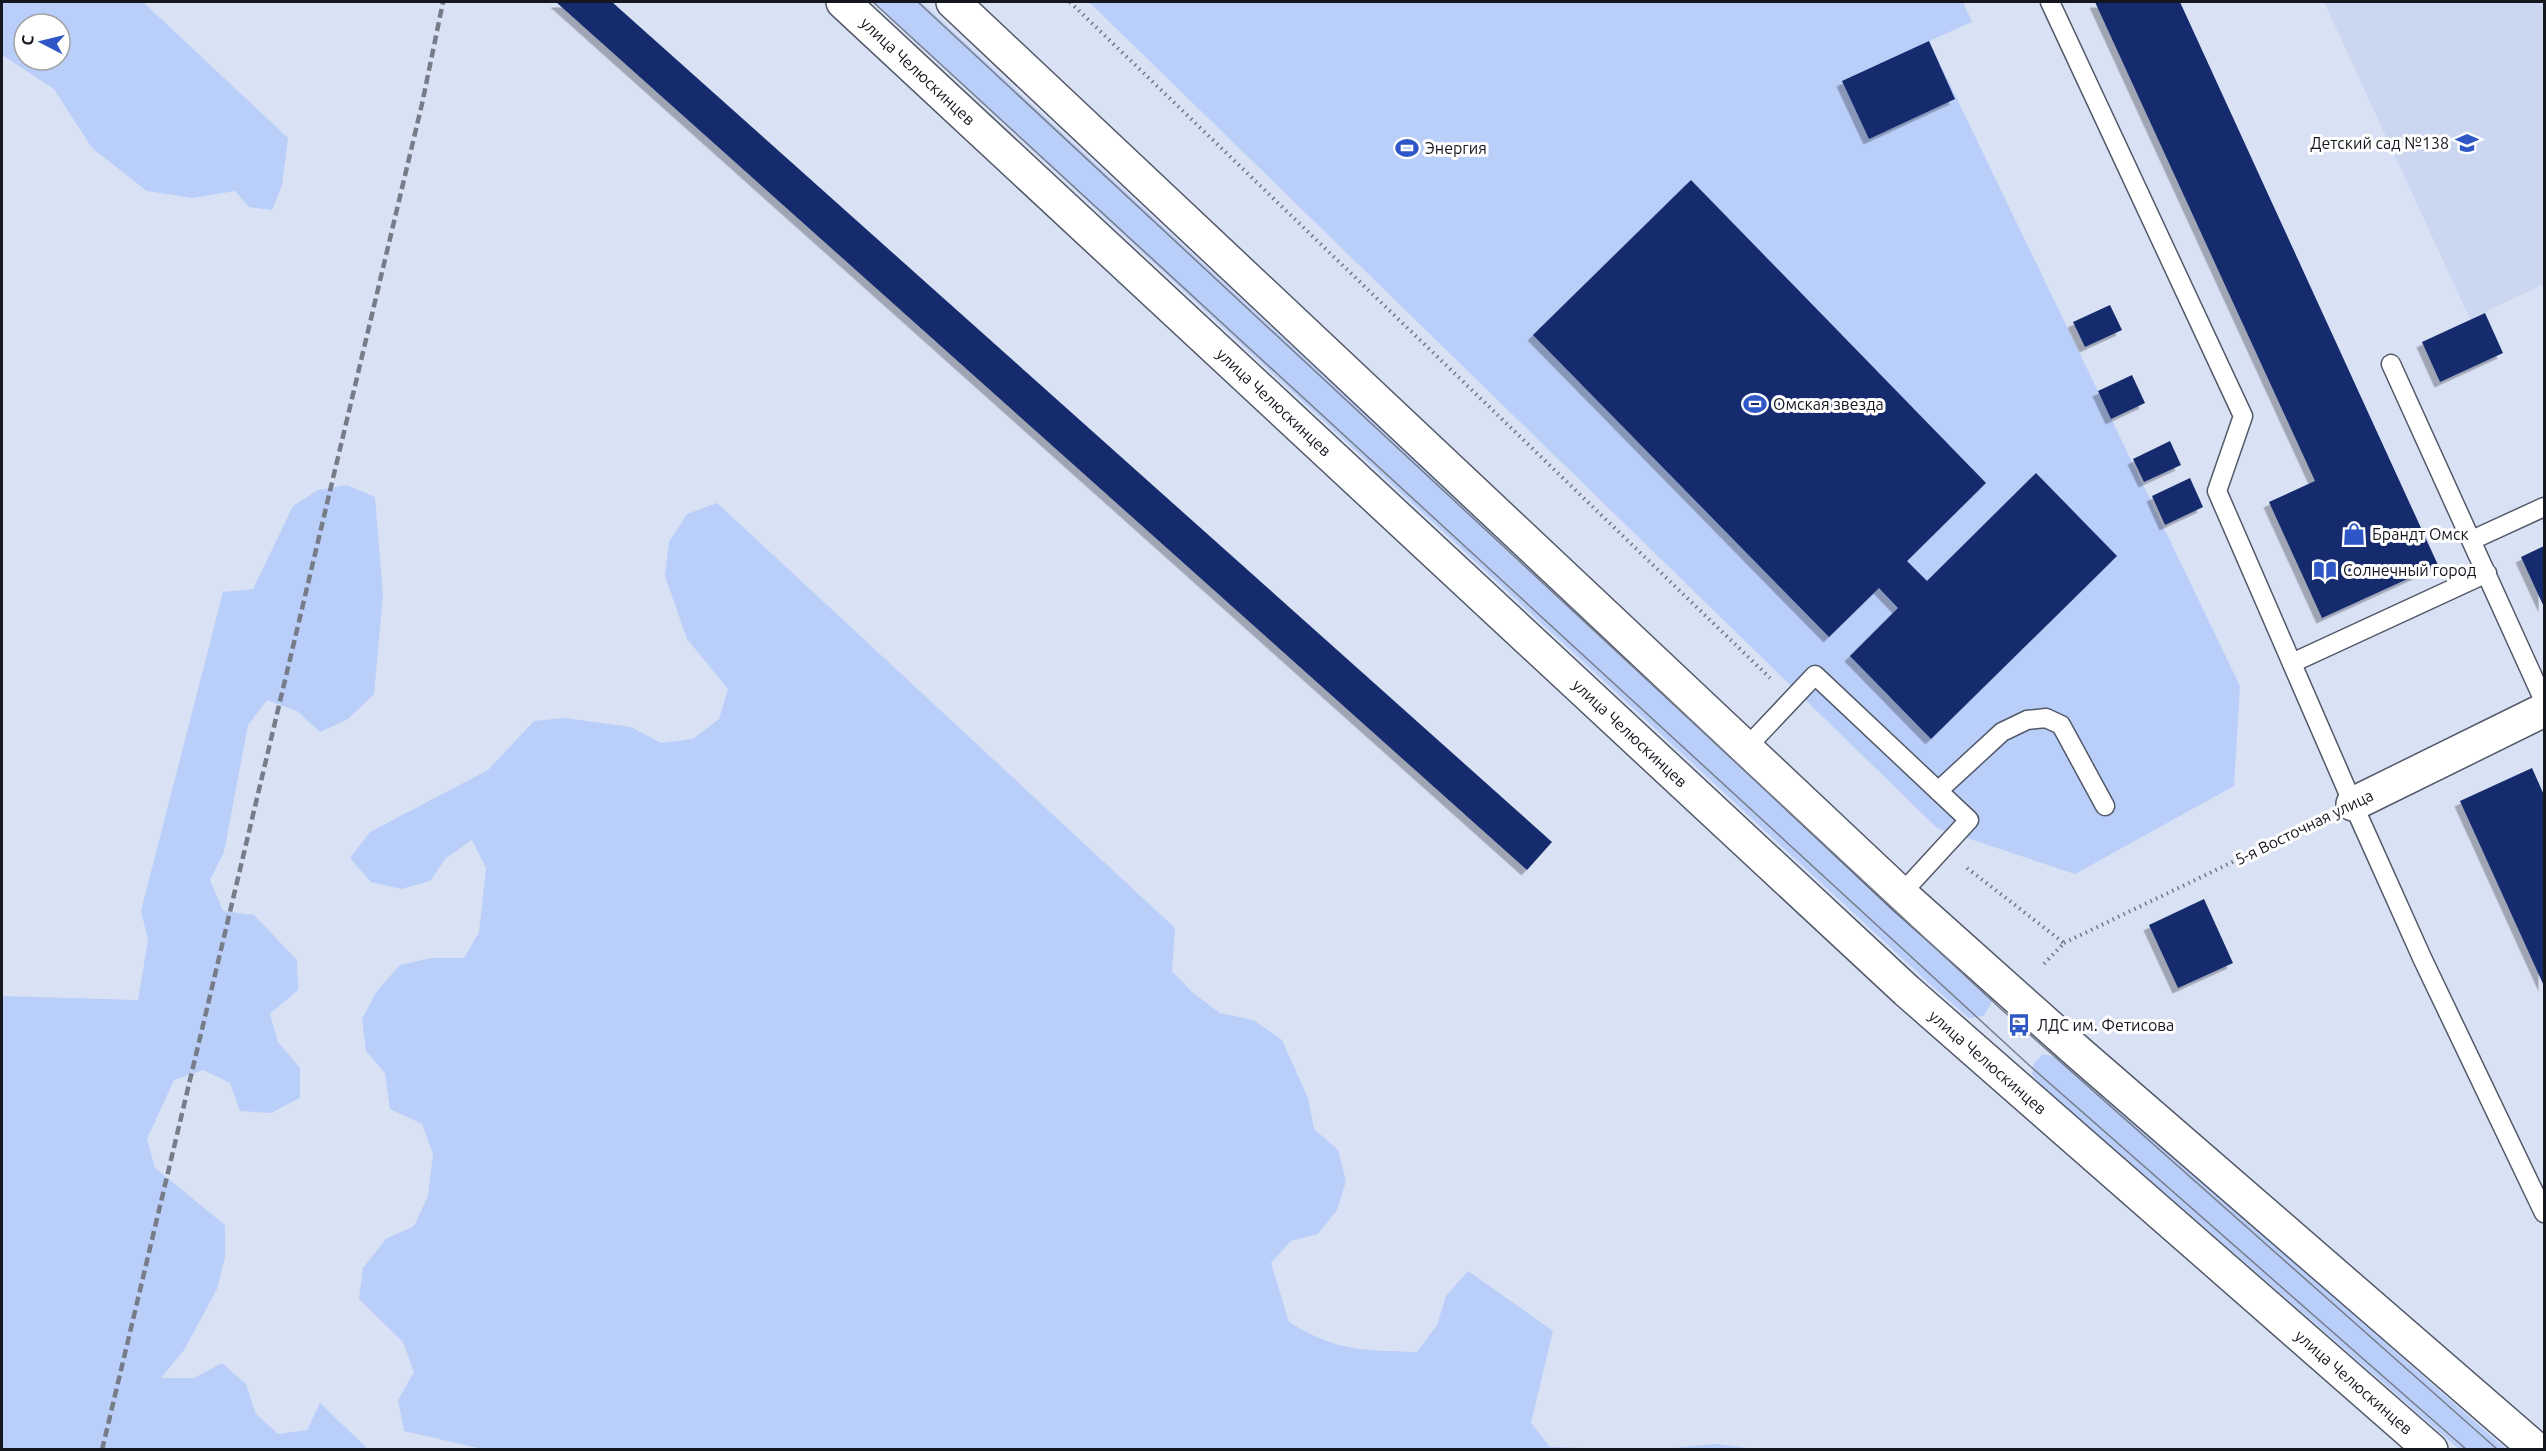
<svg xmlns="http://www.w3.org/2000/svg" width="2546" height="1451" font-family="Ubuntu,sans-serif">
<defs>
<filter id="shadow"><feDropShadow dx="-5.5" dy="5.5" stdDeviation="0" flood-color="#0004"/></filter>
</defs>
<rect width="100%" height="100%" fill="#d9e1f4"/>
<path fill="#cbd7f0" d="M2324,2H2544V284L2470,319Z"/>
<g fill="#bacefa" fill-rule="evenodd">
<path d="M2,2H143L288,138L282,185L272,210L249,207L235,191L193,198L147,191L92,148L54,89L2,55ZM24,24H60V60H24Z"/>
<path d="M873,2H921L1994,998L1984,1016L1969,1018L1932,986Z"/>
<path d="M1089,2H1963L1972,22L1929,41L2240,686L2234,786L2075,874L1937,828Z"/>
<path d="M347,485L375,497L383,595L374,694L348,719L320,732L297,711L267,700L248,725L224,852L210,880L223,911L254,915L297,960L298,990L270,1014L278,1042L300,1068V1098L271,1113L240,1111L230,1083L203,1070L174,1080L147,1139L155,1168L225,1225V1257L217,1289L184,1350L161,1378H194L222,1363L246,1384L256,1414L278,1434L307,1430L320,1403L368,1449H2V996L138,1000L148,940L141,911L223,592L253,589L293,506L318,490Z"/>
<path d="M717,503L1175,928L1172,971L1193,993L1220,1013L1253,1020L1282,1040L1308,1098L1314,1129L1338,1150L1346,1181L1337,1210L1318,1234L1291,1241L1271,1263L1289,1322C1337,1352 1363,1350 1417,1352L1437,1325L1446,1296L1468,1271L1553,1331L1531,1423L1550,1447L1612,1449L487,1450L404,1431L398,1400L414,1372L403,1342L359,1299L363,1268L386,1239L414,1226L428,1196L433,1154L422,1124L390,1109L385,1073L366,1051L362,1019L377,991L400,965L432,958H464L479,932L486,868L472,840L446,858L430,881L401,889L371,882L350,858L370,832L488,770L534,721L564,718L631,727L661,743L693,739L719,719L728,689L687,639L665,576L669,542L687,514Z"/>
<path d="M2043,1054L2062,1059L2506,1449H2459L2040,1084L2032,1074L2034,1063Z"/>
<path d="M1716,1444L1755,1449H1663Z"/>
</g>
<g fill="#152c6e" filter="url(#shadow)">
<path d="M556,2H612L1552,842L1527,870Z"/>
<path d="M2095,2H2180L2438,565L2322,618L2269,502L2315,481Z"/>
<path d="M1929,41L1955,99L1869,139L1842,81Z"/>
<path d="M1691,180L1986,483L1907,561L1927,581L2036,473L2117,556L1931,739L1850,656L1898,608L1879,588L1829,637L1533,335Z"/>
<path d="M2110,305L2122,330L2085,347L2073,322Z"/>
<path d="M2485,313L2503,353L2440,382L2422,342Z"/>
<path d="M2132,375L2145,403L2111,419L2098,391Z"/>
<path d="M2170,441L2181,465L2144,482L2133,459Z"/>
<path d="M2190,478L2203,507L2165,525L2152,496Z"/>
<path d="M2544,546V607L2521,557Z"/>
<path d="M2532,768L2544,795V986L2460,801Z"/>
<path d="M2204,899L2233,963L2178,988L2149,925Z"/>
</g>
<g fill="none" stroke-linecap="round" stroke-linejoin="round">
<g stroke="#525969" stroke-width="21">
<g id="service">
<path d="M2050,2L2243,416L2217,491L2353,804L2423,960L2544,1213"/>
<path d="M2391,364L2544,701"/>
<path d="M2472,540L2544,507"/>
<path d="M2292,663L2487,573"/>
<path d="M1746,748L1815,675L1969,820L1901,894"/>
<path d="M1938,791L2002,732L2027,720L2046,718L2061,725L2105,806"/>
</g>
</g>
<g stroke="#525969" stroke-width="36">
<path id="minor" d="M2353,804L2544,710"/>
</g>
<g stroke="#525969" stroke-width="36">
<g id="secondary">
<path d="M843,2L1907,991L2431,1450"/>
<path d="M953,2L1901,894L2079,1053L2537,1450"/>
</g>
</g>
<g stroke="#727884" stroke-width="4" stroke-dasharray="1.5 4.5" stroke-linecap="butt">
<path d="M1070,2L1770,678"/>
<path d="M1967,868L2064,943L2041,967"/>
<path d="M2064,943L2320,820"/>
</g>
<use href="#service" stroke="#fff" stroke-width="18"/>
<use href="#minor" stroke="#fff" stroke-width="33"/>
<use href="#secondary" stroke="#fff" stroke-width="33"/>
<g stroke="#777c89" stroke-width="1.5">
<path d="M873,2L2030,1066L2467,1450"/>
<path d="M918,2L2001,1009L2498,1450"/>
</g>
<path stroke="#777c89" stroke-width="4.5" stroke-dasharray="9 4.5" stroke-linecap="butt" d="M102,1450L422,104L443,2"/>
</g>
<defs>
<g id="school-bare" transform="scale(1.8)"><path d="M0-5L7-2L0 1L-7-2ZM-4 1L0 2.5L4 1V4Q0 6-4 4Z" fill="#2f56c6" stroke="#fff" stroke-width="2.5" paint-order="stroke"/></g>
<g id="stadium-bare" transform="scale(1.8)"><path d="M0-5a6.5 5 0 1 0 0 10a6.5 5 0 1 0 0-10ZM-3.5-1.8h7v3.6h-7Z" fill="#2f56c6" stroke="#fff" stroke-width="2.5" paint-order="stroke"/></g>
<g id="shop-bare" transform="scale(1.8)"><path d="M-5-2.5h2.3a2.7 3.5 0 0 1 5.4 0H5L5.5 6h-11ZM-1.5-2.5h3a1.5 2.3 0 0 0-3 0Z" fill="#2f56c6" stroke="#fff" stroke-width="2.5" paint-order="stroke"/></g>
<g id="library-bare" transform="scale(1.8)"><path d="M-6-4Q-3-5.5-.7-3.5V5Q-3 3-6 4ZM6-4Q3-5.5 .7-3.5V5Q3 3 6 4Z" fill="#2f56c6" stroke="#fff" stroke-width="2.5" paint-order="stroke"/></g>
<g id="bus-bare" transform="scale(1.8)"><path d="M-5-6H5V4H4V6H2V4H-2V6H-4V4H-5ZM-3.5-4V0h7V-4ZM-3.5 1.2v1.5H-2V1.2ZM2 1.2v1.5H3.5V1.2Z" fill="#2f56c6" stroke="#fff" stroke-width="2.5" paint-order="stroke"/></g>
</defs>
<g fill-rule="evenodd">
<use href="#school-bare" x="2467" y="143"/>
<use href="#stadium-bare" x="1407" y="148"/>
<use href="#stadium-bare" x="1755" y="404"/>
<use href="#shop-bare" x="2354" y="534"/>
<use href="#library-bare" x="2325" y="570"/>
<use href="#bus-bare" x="2019" y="1025"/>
</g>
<g text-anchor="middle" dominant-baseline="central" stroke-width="6" stroke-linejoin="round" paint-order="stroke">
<g font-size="16" fill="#14171e" stroke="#fff">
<text transform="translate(918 71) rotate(43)">улица Челюскинцев</text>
<text transform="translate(1274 402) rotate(43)">улица Челюскинцев</text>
<text transform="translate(1630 733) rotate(43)">улица Челюскинцев</text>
<text transform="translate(2304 827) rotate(-26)">5-я Восточная улица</text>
<text transform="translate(1988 1062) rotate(41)">улица Челюскинцев</text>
<text transform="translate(2354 1382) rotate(41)">улица Челюскинцев</text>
</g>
<g font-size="16" fill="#14171e" stroke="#fff" text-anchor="start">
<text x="2449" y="143" text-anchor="end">Детский сад №138</text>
<text x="1425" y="148">Энергия</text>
<text x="1773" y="404">Омская звезда</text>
<text x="2372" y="534">Брандт Омск</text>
<text x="2343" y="570">Солнечный город</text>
<text x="2037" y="1025">ЛДС им. Фетисова</text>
</g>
</g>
<rect width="2546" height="1451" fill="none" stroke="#14171e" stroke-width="6"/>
<g transform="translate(42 42) rotate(277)"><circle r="28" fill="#ffffff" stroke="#a1a2a5" stroke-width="1.5"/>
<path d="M0-4.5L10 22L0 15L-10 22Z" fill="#2f56c6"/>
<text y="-9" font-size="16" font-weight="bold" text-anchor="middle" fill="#14171e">С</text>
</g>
</svg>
